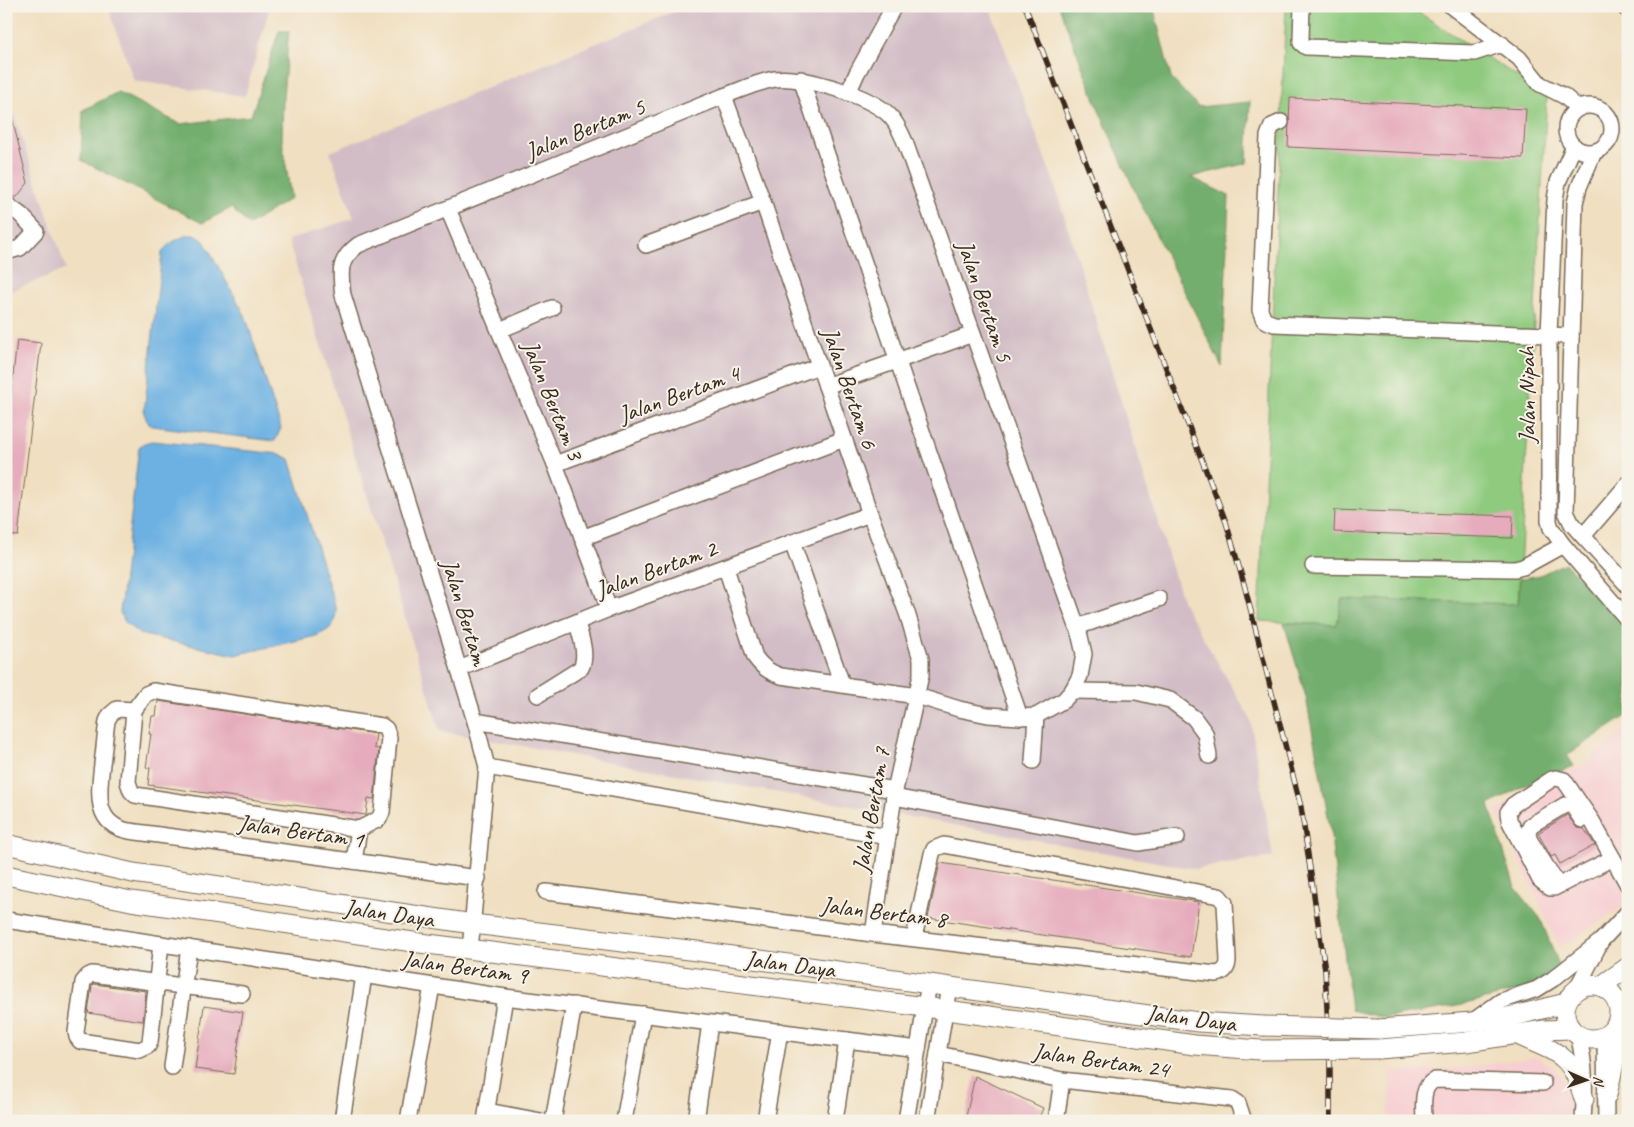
<svg xmlns="http://www.w3.org/2000/svg" width="1634" height="1127" font-family="Caveat,sans-serif">
<rect width="100%" height="100%" fill="#f7f3e8"/>
<filter id="ink" filterUnits="userSpaceOnUse"><feTurbulence type="fractalNoise" baseFrequency=".02" numOctaves="2"/><feDisplacementMap in="SourceGraphic" scale="10" xChannelSelector="R" yChannelSelector="G"/><feConvolveMatrix kernelMatrix="1 2 1 2 8 2 1 2 1" color-interpolation-filters="sRGB"/></filter>
<filter id="wash" filterUnits="userSpaceOnUse"><feTurbulence type="fractalNoise" baseFrequency=".0096" numOctaves="4" result="noise"/><feDisplacementMap in="SourceGraphic" scale="20" xChannelSelector="R" yChannelSelector="G"/><feGaussianBlur stdDeviation="1.12" result="paint"/><feColorMatrix in="noise" values="0 0 0 0 0 0 0 0 0 0 0 0 0 0 0 0 0 1.4 0 .05"/><feComposite in="paint" operator="in"/></filter>
<g filter="url(#wash)">
<rect width="100%" height="100%" fill="#f0dfc0"/>
<g fill="#f7cfd2">
<path d="M1628,727V904L1560,947L1496,811L1551,776L1579,768Z"/>
<path d="M1537,1057L1554,1067L1567,1087L1570,1109L1569,1121H1388L1391,1072L1452,1069Z"/>
</g>
<g fill="#d2bdc6">
<path d="M108,6H270L245,96L134,81Z"/>
<path d="M688,6H989L1054,183L1183,603L1250,718L1273,857L1195,869L440,731L288,240L354,218L330,152Z"/>
<path d="M6,92L66,269L6,293Z"/>
</g>
<path fill="#8fca7f" stroke="#657a4e" d="M1286,6H1409L1547,96L1518,604L1342,599L1337,625L1259,621Z"/>
<g fill="#73ae6e" stroke="#576c46">
<path d="M1059,6H1153L1171,78L1198,107L1250,102L1247,163L1191,177L1229,196L1222,367L1138,198L1101,115Z"/>
<path d="M279,31H289L283,96L282,140L291,198L249,225L231,208L202,223L81,160L83,110L118,92L180,124L251,116Z"/>
<path d="M1565,563L1628,629V715L1567,755L1574,766L1523,786L1489,805L1515,887L1540,918L1560,967L1534,987L1457,1006L1385,1018L1351,1010L1330,827L1306,697L1284,623L1337,625L1342,599L1518,604L1520,578L1538,576Z"/>
</g>
<g fill="#6cb1e2" stroke="#546e80">
<path d="M187,235H195L204,241L245,315L281,428L275,441L152,426L147,421L144,413L162,253C167,243 177,240 187,235Z"/>
<path d="M152,441L280,454L290,459L336,609C335,627 331,629 316,636L235,655L139,634L125,622L120,612L139,447L144,443Z"/>
</g>
<g id="blocks">
<g fill="#e6acbd">
<path d="M1290,98L1526,109L1523,158L1288,147Z"/>
<path d="M11,114L28,183L16,198L6,192V115Z"/>
<path d="M17,340L41,343L18,536L6,535V438Z"/>
<path d="M1335,510L1513,516L1512,538L1334,532Z"/>
<path d="M158,701L376,734L374,748L379,749L374,799L368,798L366,815L148,785L150,768H146L151,734H149L152,716H156Z"/>
<path d="M1567,815L1577,828L1584,829L1595,845L1560,864L1555,855L1551,857L1538,833Z"/>
<path d="M940,863L1199,902L1191,957L928,918Z"/>
<path d="M94,984L146,991L143,1021L88,1013L92,986Z"/>
<path d="M204,1006L243,1012L234,1074L195,1069Z"/>
<path d="M975,1076L1043,1108L1038,1121H965Z"/>
</g>
</g>
</g>
<g filter="url(#ink)">
<use href="#blocks" fill-opacity="0" stroke="#7a6957" stroke-width="1"/>
<g fill="none" stroke-linecap="round" stroke-linejoin="round">
<g stroke="#7a6957" stroke-width="18">
<g id="minor">
<path d="M1302,6L1301,39V43L1306,47L1474,53L1502,44"/>
<path d="M1451,6L1519,58L1540,84L1564,96L1578,108"/>
<path d="M1623,6L1628,10"/>
<path d="M801,79L1020,717"/>
<path d="M848,93L857,73L894,6"/>
<path d="M724,96L763,202L870,514L907,613L921,659V675L895,790L873,934"/>
<circle cx="1589" cy="129" r="23"/>
<path d="M1281,122L1272,126L1268,136L1260,310L1264,320L1274,324L1571,336"/>
<path d="M1574,146L1558,182L1555,199L1549,334V521L1551,528L1563,545L1628,620"/>
<path d="M1594,152L1579,187L1575,203L1566,512L1572,524L1628,586"/>
<path d="M6,204L21,215L36,231L20,248L6,252"/>
<path d="M448,209L555,464L609,609"/>
<path d="M646,245L763,202"/>
<path d="M500,330L552,308"/>
<path d="M826,386L973,334"/>
<path d="M555,464L819,366"/>
<path d="M1583,536L1628,484"/>
<path d="M582,538L844,439"/>
<path d="M792,542L842,684"/>
<path d="M1313,566L1515,569L1523,567L1563,545"/>
<path d="M1077,627L1159,599"/>
<path d="M459,669L609,609L870,514"/>
<path d="M153,691L382,726L386,729L389,738L382,812L379,819L359,829L135,795L131,791L128,782L134,710L146,694Z"/>
<path d="M1072,691L1136,692L1170,700L1194,718L1205,733L1209,756"/>
<path d="M538,695L581,668C588,654 580,636 577,622"/>
<path d="M134,710L117,709L110,715L107,721C105,735 104,750 102,764C99,792 93,824 129,831L478,878"/>
<path d="M475,721L895,790"/>
<path d="M1033,761L1036,716"/>
<path d="M487,767L888,837"/>
<path d="M894,797L1138,843L1177,837"/>
<path d="M1613,858L1554,888H1550L1540,880L1509,820L1508,812L1513,805L1552,779L1556,778L1564,780L1592,821L1628,885"/>
<path d="M354,861L359,829"/>
<path d="M1558,885L1529,839L1528,831L1531,825L1565,805H1572L1582,820"/>
<path d="M546,892L873,934L1216,974C1224,973 1228,968 1228,960L1225,903L1219,896L944,845L934,849L932,854L914,938"/>
<path d="M6,920L505,997L918,1049"/>
<path d="M161,944L150,1042L148,1046L140,1050L80,1041L77,1037L76,1032L83,982L88,976L92,974L242,994"/>
<path d="M470,950L487,767L475,721L343,295C340,272 338,260 358,245L724,96C741,90 757,82 775,79C801,75 872,96 890,116C897,123 901,133 905,142L1079,632L1084,654L1080,676L1072,691L1064,700L1036,716L1020,717L988,715L959,709L917,696L781,676C769,672 762,667 755,657L726,568"/>
<path d="M1576,990L1601,941L1628,912"/>
<path d="M1473,1021L1501,1001L1537,989L1553,979L1601,941"/>
<path d="M1578,1035C1586,1065 1585,1090 1583,1121"/>
<path d="M1605,1037L1606,1121"/>
<path d="M938,1054L1062,1080L1232,1099L1238,1103L1244,1121"/>
<path d="M172,1067L189,948"/>
<path d="M487,1111L541,1121"/>
<path d="M342,1121L364,975"/>
<path d="M408,1121L432,986"/>
<path d="M485,1121L505,997"/>
<path d="M553,1121L574,1005"/>
<path d="M624,1121L643,1014"/>
<path d="M696,1121L710,1023"/>
<path d="M765,1121L780,1031"/>
<path d="M835,1121L847,1040"/>
<path d="M906,1121L929,983"/>
<path d="M927,1121L949,986"/>
<path d="M1056,1121L1062,1080"/>
<path d="M1424,1121C1424,1108 1420,1086 1435,1080L1543,1083"/>
</g>
</g>
<g stroke="#7a6957" stroke-width="21">
<g id="major">
<path d="M6,844L133,873L473,924L697,951L1198,1022L1263,1026"/>
<path d="M6,875L131,901L420,943L925,1007L1195,1045L1260,1050"/>
<circle cx="1592" cy="1012" r="27"/>
<path d="M1601,986L1628,967"/>
<path d="M1379,1029L1472,1022L1514,1016L1566,1003"/>
<path d="M1516,1034C1557,1054 1571,1051 1584,1099"/>
<path d="M1379,1049L1466,1042L1544,1030L1571,1029"/>
<path d="M1607,1095L1615,1059L1628,1031"/>
</g>
</g>
<use href="#minor" stroke="#fff" stroke-width="15"/>
<use href="#major" stroke="#fff" stroke-width="19"/>
<g stroke="#3b2a1e" stroke-width="5.5">
<path id="rail" d="M1025,6L1226,522L1244,584L1301,807L1325,970L1330,1066V1121"/>
</g>
<use href="#rail" stroke="#f7f3e8" stroke-width="4" stroke-dasharray="11" stroke-linecap="butt"/>
<g stroke="#7a6957" stroke-width="21" stroke-linecap="butt">
<g id="major-bridge">
<path d="M1263,1026L1379,1029"/>
<path d="M1260,1050L1379,1049"/>
</g>
</g>
<use href="#major-bridge" stroke="#fff" stroke-width="19"/>
</g>
</g>
<g text-anchor="middle" dominant-baseline="central" stroke-width="4" stroke-linejoin="round" paint-order="stroke">
<g font-size="24" fill="#3b2a1e" stroke="#f7f3e8">
<text transform="translate(585 129) rotate(-22)">Jalan Bertam 5</text>
<text transform="translate(985 301) rotate(71)">Jalan Bertam 5</text>
<text transform="translate(850 388) rotate(71)">Jalan Bertam 6</text>
<text transform="translate(679 394) rotate(-20)">Jalan Bertam 4</text>
<text transform="translate(1527 395) rotate(-90)">Jalan Nipah</text>
<text transform="translate(553 400) rotate(68)">Jalan Bertam 3</text>
<text transform="translate(656 569) rotate(-20)">Jalan Bertam 2</text>
<text transform="translate(465 612) rotate(73)">Jalan Bertam</text>
<text transform="translate(871 810) rotate(-80)">Jalan Bertam 7</text>
<text transform="translate(301 831) rotate(8)">Jalan Bertam 1</text>
<text transform="translate(884 912) rotate(7)">Jalan Bertam 8</text>
<text transform="translate(389 913) rotate(8)">Jalan Daya</text>
<text transform="translate(790 964) rotate(7)">Jalan Daya</text>
<text transform="translate(465 967) rotate(8)">Jalan Bertam 9</text>
<text transform="translate(1191 1018) rotate(7)">Jalan Daya</text>
<text transform="translate(1101 1060) rotate(8)">Jalan Bertam 24</text>
</g>
</g>
<rect width="1634" height="1127" fill="none" stroke="#f7f3e8" stroke-width="25"/>
<g transform="translate(1586 1080) rotate(92)" stroke="#f7f3e8" stroke-width="4" paint-order="stroke">
<path d="M0-4L9 19L0 12L-9 19Z" fill="#3b2a1e"/>
<text y="-8" font-size="14" font-weight="bold" text-anchor="middle" fill="#3b2a1e">N</text>
</g>
</svg>
